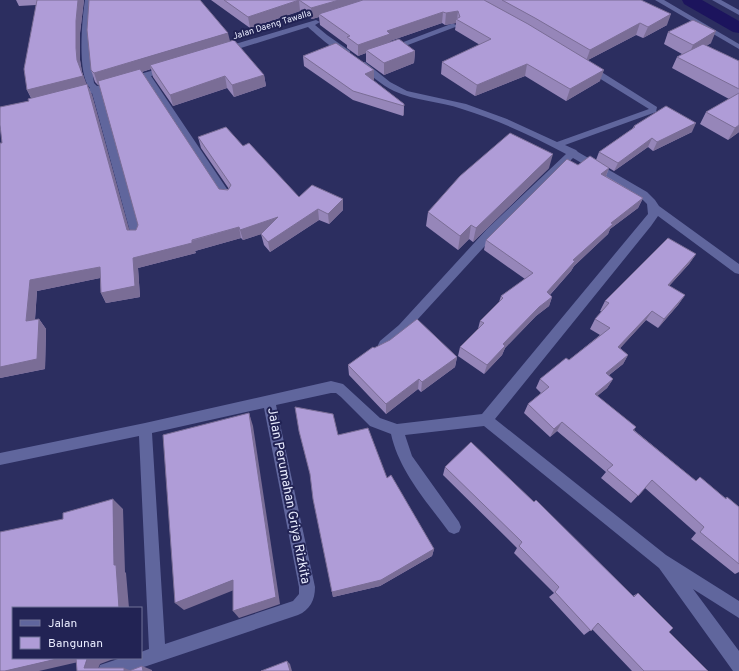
<svg xmlns="http://www.w3.org/2000/svg" width="739" height="671" font-family="Overpass,sans-serif">
<rect width="100%" height="100%" fill="#2c2e60"/>
<g fill="none" stroke-linecap="round" stroke-linejoin="round">
<path fill="#1c145d" fill-rule="evenodd" d="M682,0H702L739,21V33L733,32L684,4Z"/>
<g fill="#60669d" fill-rule="evenodd">
<path d="M85,0H93C88,29 90,55 94,83L97,86L165,67H171L172,69L171,71L151,76L231,195L232,197L231,199H223L144,78L101,91L141,236L140,239H132L92,93L76,98L72,95L73,93L90,88C77,75 82,18 85,0Z"/>
<path d="M655,0H664L739,44V49Z"/>
<path d="M712,0H721L739,10V15Z"/>
<path d="M316,20L320,22L315,25L327,35L350,51V55C340,57 316,34 308,27L228,52H225L221,50L222,48Z"/>
<path d="M451,24H454L458,26L392,51H389L385,49Z"/>
<path d="M359,62H365L390,82L407,91L466,104L507,119L557,142L649,109L586,70L585,68L586,66H592L657,107L656,112L565,145L576,150L578,152L647,192L655,200L659,206L739,264V274L735,273L658,216L651,226L495,419L666,555L739,601V618L693,589L739,651V671H733L659,568L484,426L405,435L412,456L459,522L461,527L459,532L454,534L449,532C427,502 399,471 391,434L370,426L341,397L336,393H331L276,405L315,587C315,600 310,610 298,615L132,671H98L100,665L121,658H141V652L149,649L139,436L0,465V453L145,423L331,381L343,384L380,418L397,424L482,414L648,214L647,204L640,197L573,158L495,235L407,331L388,349L384,350L380,349L378,345L380,341L399,325L487,229L566,154C532,136 498,120 462,109C439,101 415,101 394,91C381,85 370,74 359,66L358,64ZM264,408L299,587V594L293,601L165,644L152,433Z"/>
</g>
</g>
<g fill="#9686b9">
<path d="M16,0H84L80,33V60L82,72L86,84H87L92,95L129,230H136L138,225L100,85H98L95,82L91,70L230,41L264,75L266,86L234,97L227,88L173,106L153,77L151,69L142,72L219,189H229L201,148L198,137L243,146L299,197L343,210L329,224L319,220L270,252L264,245L261,234L243,240L241,238L195,251L196,253L138,268L140,297L106,303L101,293L100,278L37,291L35,320L39,319L46,329L45,369L0,378L2,143L29,101L31,98L27,90L36,5L19,6Z"/>
<path d="M211,0H641L667,25L643,38L636,35L588,60L600,81L566,101L525,76L475,96L441,74L442,62L480,45L455,30L456,23L445,25L442,23L390,41V42L415,51L414,63L384,75L366,62V53L358,56L347,48V45L320,25L319,17L312,19L300,11L250,28Z"/>
<path d="M668,32L711,43L706,46L739,61V132L728,140L700,124L706,112L729,99L672,68L677,57L682,54L664,44Z"/>
<path d="M303,56L374,70V80H373L404,104V114L403,116L353,100L304,66Z"/>
<path d="M634,126L692,132L653,151L648,147L614,171L609,168L606,176L643,198L638,208L610,229L608,234L574,266L571,271L550,295L552,297L549,306L536,316L505,348L502,355L484,374L458,356L460,347L478,329L480,321L499,302L501,296L525,279L484,250L486,240L578,165L596,160L599,152L632,129Z"/>
<path d="M549,168L473,242L469,239L458,250L426,226L428,212Z"/>
<path d="M696,254L689,264L669,286L685,295L678,305L658,328L646,320L620,348L628,355L623,364L608,376L613,379L607,388L597,396L636,427L634,430L696,481L700,477L725,498L727,497L739,507V572L735,574L691,539L696,533L645,488L631,503L601,478L606,472L557,431L550,437L524,413L528,404L541,393L536,388L540,379L569,360L600,335L590,329L595,319L602,312L600,311L605,301Z"/>
<path d="M374,348L457,357L455,367L421,392L418,389L386,414L349,375L348,365Z"/>
<path d="M299,431L338,435L387,478L434,549L432,556L380,586L333,597L311,477Z"/>
<path d="M445,467L534,502L633,596L638,593L669,632L708,671H632L592,629L584,635L549,597L554,593L514,553L517,548L443,475Z"/>
</g>
<g fill="#7a6d96">
<path d="M78,0H84L80,33V60L82,72L88,88L33,101L27,90L77,60L76,48V21Z"/>
<path d="M299,0L300,11L250,28L248,17Z"/>
<path d="M339,0H375L319,14V17L312,19L311,8Z"/>
<path d="M458,11L457,20L456,19V23L445,25L446,13Z"/>
<path d="M443,12L442,23L390,41V45L366,50V53L358,56V45L387,31Z"/>
<path d="M671,14L667,25L643,38L648,27Z"/>
<path d="M640,23L636,35L586,61L590,50Z"/>
<path d="M716,31L711,43L688,57L693,45Z"/>
<path d="M228,33L231,45L150,65L151,69L98,85L94,73Z"/>
<path d="M415,51L414,63L384,75V63Z"/>
<path d="M527,64L525,76L475,96L477,85Z"/>
<path d="M374,70V80L365,83V74Z"/>
<path d="M604,70L600,81L566,101L570,89Z"/>
<path d="M264,75L266,86L234,97L232,85Z"/>
<path d="M225,76L227,88L173,106L170,95Z"/>
<path d="M87,84L92,95L132,240L127,230Z"/>
<path d="M404,104V114L403,116L404,106Z"/>
<path d="M696,123L692,132L653,151L657,142Z"/>
<path d="M739,125V132L728,140L735,128Z"/>
<path d="M652,138L648,147L614,171L618,163Z"/>
<path d="M553,154L549,168L473,242L476,228Z"/>
<path d="M609,168L605,178L601,174Z"/>
<path d="M643,198L638,208L610,229L608,234L574,266L571,271L543,302L547,292L573,260L611,223Z"/>
<path d="M343,199V210L329,224L328,214Z"/>
<path d="M318,209L319,220L270,252L268,242Z"/>
<path d="M278,217L280,228L243,240L240,230Z"/>
<path d="M471,225L469,239L458,250L460,236Z"/>
<path d="M239,227L241,238L195,251L196,253L138,268L140,297L106,303L101,293L133,258Z"/>
<path d="M696,254L689,264L661,295L668,285Z"/>
<path d="M100,267L105,277L37,291L34,331L26,321L30,280Z"/>
<path d="M685,295L678,305L658,328L664,319Z"/>
<path d="M552,297L549,306L536,316L505,348L502,355L484,374L487,365L503,344L539,307Z"/>
<path d="M652,311L646,320L613,356L618,347Z"/>
<path d="M39,319L46,329L45,369L0,378V367Z"/>
<path d="M628,355L623,364L600,382L606,373Z"/>
<path d="M457,357L455,367L421,392L422,382Z"/>
<path d="M419,379L418,389L386,414V404Z"/>
<path d="M613,379L607,388L589,403L595,394Z"/>
<path d="M249,413L253,426L280,604L239,618L233,611Z"/>
<path d="M562,422L557,431L550,437L554,429Z"/>
<path d="M113,499L123,509L125,572L126,573L129,608H119L114,565Z"/>
<path d="M434,549L432,556L380,586L333,597L332,592Z"/>
<path d="M233,580L239,588L184,610L175,603Z"/>
<path d="M61,658H116L100,664L97,671L84,668L87,660L39,671H5Z"/>
<path d="M287,661L290,664L292,671H290Z"/>
<path d="M142,666L152,670V671H143Z"/>
<path d="M124,668L132,671H124Z"/>
</g>
<g fill="#af9cd7" stroke="#7a6d96">
<path d="M37,0H78L76,21V48L77,60L83,76L27,90L24,69Z"/>
<path d="M89,0H200L228,33L94,73L91,70L87,30Z"/>
<path d="M224,0H339L311,8L299,0L248,17Z"/>
<path d="M363,0H484L528,24L604,70L570,89L527,64L477,85L442,62L491,39L456,19L460,17L458,11L446,13L443,12L387,31L390,34L358,45L347,37L350,36L319,14Z"/>
<path d="M502,0H641L671,14L648,27L640,23L590,50L535,18Z"/>
<path d="M693,20L716,31L693,45L668,32Z"/>
<path d="M399,39L415,51L384,63L366,50Z"/>
<path d="M234,40L264,75L232,85L225,76L170,95L150,65Z"/>
<path d="M336,43L374,70L365,74L404,104V106L353,91L303,56Z"/>
<path d="M703,44L739,61V89L677,57Z"/>
<path d="M140,69L219,189L228,190L231,185L198,137L226,127L243,146L249,143L299,197L312,185L343,199L328,214L318,209L268,242L261,234L278,217L240,230L239,227L192,240V243L133,258L135,286L101,293L100,267L30,280L26,321L39,319L37,359L0,367V143H2L0,125V107L29,101L28,99L87,84L127,230H136L138,225L98,81Z"/>
<path d="M739,93V125L735,128L706,112Z"/>
<path d="M666,106L696,123L657,142L652,138L618,163L599,152L635,127L634,126Z"/>
<path d="M510,133L553,154L476,228L471,225L460,236L428,212L460,176Z"/>
<path d="M590,156L609,168L601,174L643,198L611,223L613,224L573,260L575,261L547,292L552,297L539,307L503,344L505,346L487,365L460,347L484,323L480,321L503,298L501,296L533,273L486,240L567,159L578,165Z"/>
<path d="M668,238L696,254L668,285L685,295L664,319L652,311L618,347L628,355L606,373L613,379L595,394L636,427L633,430L696,481L700,477L726,499L727,497L739,507V564L700,532L704,527L652,480L638,496L607,470L613,465L562,422L554,429L528,404L549,387L540,379L566,358L569,360L610,328L595,319L609,303L605,301Z"/>
<path d="M417,319L457,357L422,382L419,379L386,404L348,365L373,347L374,348L390,340Z"/>
<path d="M295,407L333,414L338,435L368,428L387,478L391,475L434,549L381,580L332,592L313,499L310,474L299,431Z"/>
<path d="M249,413L276,597L233,611V580L175,603L163,435Z"/>
<path d="M471,442L534,502L536,500L634,597L638,593L673,628L669,632L708,671H644L598,623L591,631L555,592L559,587L519,546L522,542L445,467Z"/>
<path d="M113,499L114,565H116L119,608H13V658H61L5,671H0V532L63,519V513Z"/>
<path d="M76,658H90L87,659L84,668H124V671H77Z"/>
<path d="M287,661L290,671H261Z"/>
<path d="M142,666L143,671H129Z"/>
</g>
<g text-anchor="middle" dominant-baseline="central" stroke-width="4" stroke-linejoin="round" paint-order="stroke">
<g font-size="9" fill="#e7eafd" stroke="#222354">
<text transform="translate(272 25) rotate(-17)">Jalan Daeng Tawalla</text>
</g>
<g font-size="13" fill="#e7eafd" stroke="#222354">
<text transform="translate(288 496) rotate(79)">Jalan Perumahan Griya Rizkita</text>
</g>
</g>
<rect x="12" y="607" width="130" height="52" fill="#222354" stroke="#717398"/>
<rect x="20" y="620" width="20" height="6" fill="#60669d" stroke="#717398"/>
<text x="48" y="627" font-size="12" fill="#e7eafd">Jalan</text>
<rect x="20" y="637" width="20" height="12" fill="#af9cd7" stroke="#717398"/>
<text x="48" y="647" font-size="12" fill="#e7eafd">Bangunan</text>
</svg>
